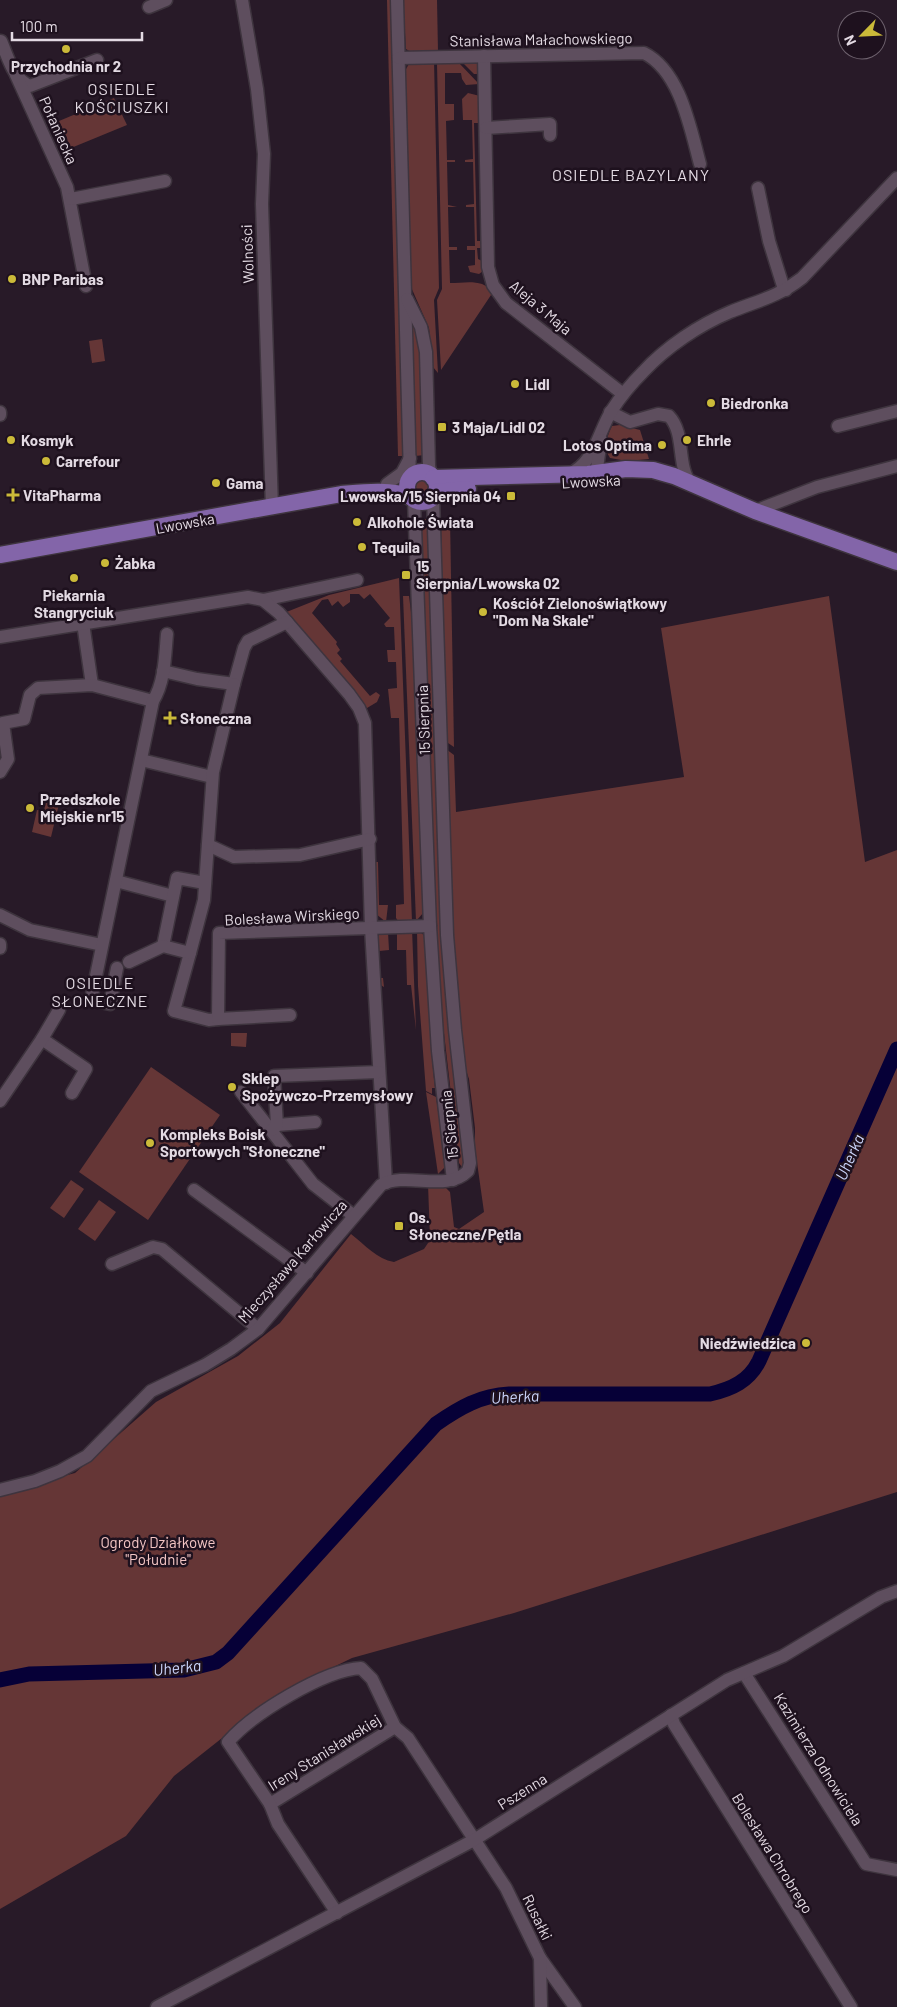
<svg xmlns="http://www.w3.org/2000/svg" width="897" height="2007" font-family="Barlow,sans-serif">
<rect width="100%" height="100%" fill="#281a28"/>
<g fill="#653636" fill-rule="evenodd">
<path d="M387,0H393L403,379L402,456H398Z"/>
<path d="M403,0H437L438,52H411L406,49Z"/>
<path d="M434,60L439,288L434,300L438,373L433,367L429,328L411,287L405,71L410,62Z"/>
<path d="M460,60L477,62L480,74H474Z"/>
<path d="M439,63H459L479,84L466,85L462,79L461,73H445V104H454V120L446,121L447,160H455V162H447L448,205L457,207H448L449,247H457V250H449L450,283C465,283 482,278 493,292L441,370L437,300L442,289L437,64Z"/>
<path d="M468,93L480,96L481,123H474L477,241H483V248H477L478,259L482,261L483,271L479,274L470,272L468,266L475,265V250H467V246H475L474,207H466V205L474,204L473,162H465V160L473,159L472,120H463L462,99Z"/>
<path d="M114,98L127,125L71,148L59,121Z"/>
<path d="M412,320L419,332L425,455L415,456Z"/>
<path d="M102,339L105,361L92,363L89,341Z"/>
<path d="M620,425L640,430L649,459L627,461L610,458C603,448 607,436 612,426Z"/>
<circle cx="421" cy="487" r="10"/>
<path d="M450,518L454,747L445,741L441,519Z"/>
<path d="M418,519H428L430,597L466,1155L462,1167L459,1163L436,964Z"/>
<path d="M399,578L412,921L399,922L396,918V905L404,904L399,718H391L388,689L397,688L396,662H388L387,650H395L394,627H386L384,624L390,618L370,594L364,599L359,594H350V602L343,607L338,601L332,606L328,599L322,600L312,613L337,642L336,644L340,650L337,653L342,659L340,661L370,696L376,692L380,695L377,702L367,708L284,613L329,595Z"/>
<path d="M403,596H409L415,644L424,912L416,921Z"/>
<path d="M829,596L865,862L897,850V1049L876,1097L897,1051V1492L514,1613L352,1658L278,1694L174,1776L126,1836L0,1909V1493L75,1473L156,1402L238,1356L280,1323L351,1234C365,1245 377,1259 394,1262L424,1249L430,1240L428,1184L443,1185L450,1192L454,1227L459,1229L484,1212L475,1148V1128L469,1079L462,1058L456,1000L446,749L454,755L456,812L684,777L661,628ZM509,1394H633L485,1396Z"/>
<path d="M46,801L59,804L51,837L32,832L37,810L44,811Z"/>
<path d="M372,862H378L379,905H388L386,922L376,914Z"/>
<path d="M412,929L416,1030L411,985H407L406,950H397V933Z"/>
<path d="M417,930L425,936C428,987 429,1037 435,1088H432V1094L426,1091L418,986Z"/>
<path d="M388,932L389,950L379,951L380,978H383L384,987L379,984L377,935L379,933Z"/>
<path d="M231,1033H247L246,1047L231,1046Z"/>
<path d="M151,1067L220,1115L148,1220L79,1172Z"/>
<path d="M426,1092L436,1097L445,1161L444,1168L438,1174Z"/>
<path d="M71,1180L84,1189L64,1218L50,1208Z"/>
<path d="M99,1200L116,1212L95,1241L78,1229Z"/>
</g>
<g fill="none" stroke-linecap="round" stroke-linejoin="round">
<path stroke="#060037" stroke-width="15" d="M0,1680L29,1674L184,1670L216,1662L228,1653L436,1424C459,1408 481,1395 509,1394H710C732,1389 749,1381 759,1361L897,1049"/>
<g stroke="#3e343e" stroke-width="15">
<g id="minor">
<path d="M242,0L257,89L264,154L262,204L272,508"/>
<path d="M397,0L410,477"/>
<path d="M149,7L166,0"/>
<path d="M1,41C8,57 13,79 30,86L97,60"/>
<path d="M484,56L488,267L493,285L506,303L623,394"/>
<path d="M399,58L644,53C680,71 690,127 700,164"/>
<path d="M16,75L67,187L86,286"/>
<path d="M486,128L550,124V135"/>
<path d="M758,188L769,241L783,286L786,290"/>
<path d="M71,199L165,181"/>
<path d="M407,299L421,327L426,352L429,466L431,475"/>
<path d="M0,412V415"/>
<path d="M610,412L630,422L658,414L669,416C686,434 676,465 691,484"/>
<path d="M838,426L897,411"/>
<path d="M569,474C595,463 598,432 612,410C621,396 631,384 643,372C666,347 699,325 730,312C757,301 778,297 802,278L897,178"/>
<path d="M595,482L601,440"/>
<path d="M387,484L402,473L410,458"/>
<path d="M414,500L430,926L438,1051L453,1180"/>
<path d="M755,511L817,487L897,466"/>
<path d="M263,600L357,580"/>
<path d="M83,623L92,685"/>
<path d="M0,637L248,597L263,600L279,613L349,694L359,708L365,723L371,928L386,1183"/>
<path d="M163,671L197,679L234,684L244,648L248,641L287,622"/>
<path d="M141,760L212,777"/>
<path d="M0,772L8,759L3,723L24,719L30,695L38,688L92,685L153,701"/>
<path d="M208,845L234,857L300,855L370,839"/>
<path d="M116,881L173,896"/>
<path d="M0,915L30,930L102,945"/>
<path d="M0,944V948"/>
<path d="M163,946L177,878L205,883"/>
<path d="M190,953L174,1011L209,1020L218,1019"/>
<path d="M129,962L163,946L190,953L204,900L213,772L234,684"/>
<path d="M117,968L110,1004L91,1000L153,701C165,682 165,655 167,634"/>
<path d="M290,1015L218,1019L219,933L430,926"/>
<path d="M42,1039L86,1069L72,1093"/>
<path d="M241,1092L313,1184L354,1216"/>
<path d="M0,1101L42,1039L59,1010"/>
<path d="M277,1125L315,1122"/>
<path d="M272,1130L277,1125L274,1076L379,1072"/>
<path d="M194,1190L307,1273"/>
<path d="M112,1264L153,1247L162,1249L258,1329"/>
<path d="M0,1490L35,1481L60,1471L87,1456L151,1391L205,1365L231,1349L258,1329L381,1185C407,1171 446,1193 468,1171L470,1163L455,1030L447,935L433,497"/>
<path d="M744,1673L866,1864L897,1870"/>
<path d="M671,1715L674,1724L851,2007"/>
<path d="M270,1804L395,1727"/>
<path d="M337,1913L278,1824L270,1804L228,1742C252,1714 324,1670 361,1668L372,1679L395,1727L408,1738L506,1888L540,1958L575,2007"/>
<path d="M540,1958L541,2007"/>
<path d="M157,2007L474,1840L727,1680L783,1656L881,1597L897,1591"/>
</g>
</g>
<g stroke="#3e343e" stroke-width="19">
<g id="major">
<circle cx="422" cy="487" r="15"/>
<path d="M433,478L588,474L626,469L653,470L674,476L755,511L897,562"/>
<path d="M436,492L468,489"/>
<path d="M0,555L341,494C365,492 389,489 411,497"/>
</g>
</g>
<use href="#minor" stroke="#5e4e5e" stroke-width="12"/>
<use href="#major" stroke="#8365a9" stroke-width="16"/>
</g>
<g fill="#cbba39" stroke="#1e111e" stroke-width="2">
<circle cx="66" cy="49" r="5"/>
<circle cx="12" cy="279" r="5"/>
<circle cx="515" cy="384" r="5"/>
<circle cx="711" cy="403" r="5"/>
<rect x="437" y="422" width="10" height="10" rx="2.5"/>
<circle cx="11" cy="440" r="5"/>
<circle cx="687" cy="440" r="5"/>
<circle cx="662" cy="445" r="5"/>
<circle cx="46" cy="461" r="5"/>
<circle cx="216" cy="483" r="5"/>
<path d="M10.5 487.5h5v5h5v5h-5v5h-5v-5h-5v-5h5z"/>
<rect x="506" y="491" width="10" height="10" rx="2.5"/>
<circle cx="357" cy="522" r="5"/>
<circle cx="362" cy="547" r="5"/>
<circle cx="105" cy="563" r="5"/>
<rect x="401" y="570" width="10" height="10" rx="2.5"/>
<circle cx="74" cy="578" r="5"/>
<circle cx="483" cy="612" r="5"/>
<path d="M167.5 710.5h5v5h5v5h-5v5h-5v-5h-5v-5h5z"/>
<circle cx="30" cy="808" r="5"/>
<circle cx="232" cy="1087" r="5"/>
<circle cx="150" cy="1143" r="5"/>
<rect x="394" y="1221" width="10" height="10" rx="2.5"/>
<circle cx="806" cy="1343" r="5"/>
</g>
<g text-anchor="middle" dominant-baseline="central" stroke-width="5" stroke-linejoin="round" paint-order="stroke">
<g font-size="15" fill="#e3dae3" stroke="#1e111e">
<text transform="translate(541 39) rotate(-1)">Stanisława Małachowskiego</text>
<text transform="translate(59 130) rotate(66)">Połaniecka</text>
<text transform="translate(247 254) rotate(-92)">Wolności</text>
<text transform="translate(541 307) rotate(40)">Aleja 3 Maja</text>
<text transform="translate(591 481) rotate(-3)">Lwowska</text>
<text transform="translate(185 523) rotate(-10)">Lwowska</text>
<text transform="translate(423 720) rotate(-92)">15 Sierpnia</text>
<text transform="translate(292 916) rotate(-3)">Bolesława Wirskiego</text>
<text transform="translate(449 1125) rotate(-96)">15 Sierpnia</text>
<text transform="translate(292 1261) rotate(-49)">Mieczysława Karłowicza</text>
<text transform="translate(324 1752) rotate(-32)">Ireny Stanisławskiej</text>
<text transform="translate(819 1759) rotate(58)">Kazimierza Odnowiciela</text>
<text transform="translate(522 1791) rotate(-32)">Pszenna</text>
<text transform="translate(773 1853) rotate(58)">Bolesława Chrobrego</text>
<text transform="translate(538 1917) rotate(64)">Rusałki</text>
</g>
<g font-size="15" font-weight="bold" fill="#e3dae3" stroke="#1e111e" text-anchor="start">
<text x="66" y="66" text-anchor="middle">Przychodnia nr 2</text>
<text x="22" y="279">BNP Paribas</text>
<text x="525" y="384">Lidl</text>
<text x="721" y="403">Biedronka</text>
<text x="452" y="427">3 Maja/Lidl 02</text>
<text x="21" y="440">Kosmyk</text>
<text x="697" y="440">Ehrle</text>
<text x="652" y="445" text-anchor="end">Lotos Optima</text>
<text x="56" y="461">Carrefour</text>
<text x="226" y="483">Gama</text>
<text x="23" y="495">VitaPharma</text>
<text x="501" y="496" text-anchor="end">Lwowska/15 Sierpnia 04</text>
<text x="367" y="522">Alkohole Świata</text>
<text x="372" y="547">Tequila</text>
<text x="115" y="563">Żabka</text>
<text x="416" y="566">15<tspan x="416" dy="17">Sierpnia/Lwowska 02</tspan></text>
<text x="74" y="595" text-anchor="middle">Piekarnia<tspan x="74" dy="17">Stangryciuk</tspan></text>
<text x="493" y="603">Kościół Zielonoświątkowy<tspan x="493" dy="17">"Dom Na Skale"</tspan></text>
<text x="180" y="718">Słoneczna</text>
<text x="40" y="799">Przedszkole<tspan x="40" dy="17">Miejskie nr15</tspan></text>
<text x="242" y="1078">Sklep<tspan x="242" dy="17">Spożywczo-Przemysłowy</tspan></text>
<text x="160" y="1134">Kompleks Boisk<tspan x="160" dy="17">Sportowych "Słoneczne"</tspan></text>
<text x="409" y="1217">Os.<tspan x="409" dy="17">Słoneczne/Pętla</tspan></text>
<text x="796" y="1343" text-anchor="end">Niedźwiedźica</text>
</g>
<g font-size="15" fill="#f3c5c4" stroke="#1e111e">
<text x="158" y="1542">Ogrody Działkowe<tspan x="158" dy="17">"Południe"</tspan></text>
</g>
<g font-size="16" letter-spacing="1" fill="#e3dae3" stroke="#1e111e">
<text x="122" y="88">OSIEDLE<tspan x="122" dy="18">KOŚCIUSZKI</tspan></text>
<text x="631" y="174">OSIEDLE BAZYLANY</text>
<text x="100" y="982">OSIEDLE<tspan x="100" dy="18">SŁONECZNE</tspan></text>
</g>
<g font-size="16" font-style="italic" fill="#cbd5fb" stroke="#1e111e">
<text transform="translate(849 1157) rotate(-66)">Uherka</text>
<text transform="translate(515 1396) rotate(-3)">Uherka</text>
<text transform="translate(177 1667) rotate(-6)">Uherka</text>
</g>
</g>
<g transform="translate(862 35) rotate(246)"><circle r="24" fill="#1e111e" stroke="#6d616d"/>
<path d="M0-4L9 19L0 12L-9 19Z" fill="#cbba39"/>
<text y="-8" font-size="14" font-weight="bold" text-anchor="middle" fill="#e3dae3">N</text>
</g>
<path d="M12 32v8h130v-8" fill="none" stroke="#e3dae3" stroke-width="2.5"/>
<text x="20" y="32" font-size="15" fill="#e3dae3" stroke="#1e111e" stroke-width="4" paint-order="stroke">100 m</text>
</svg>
